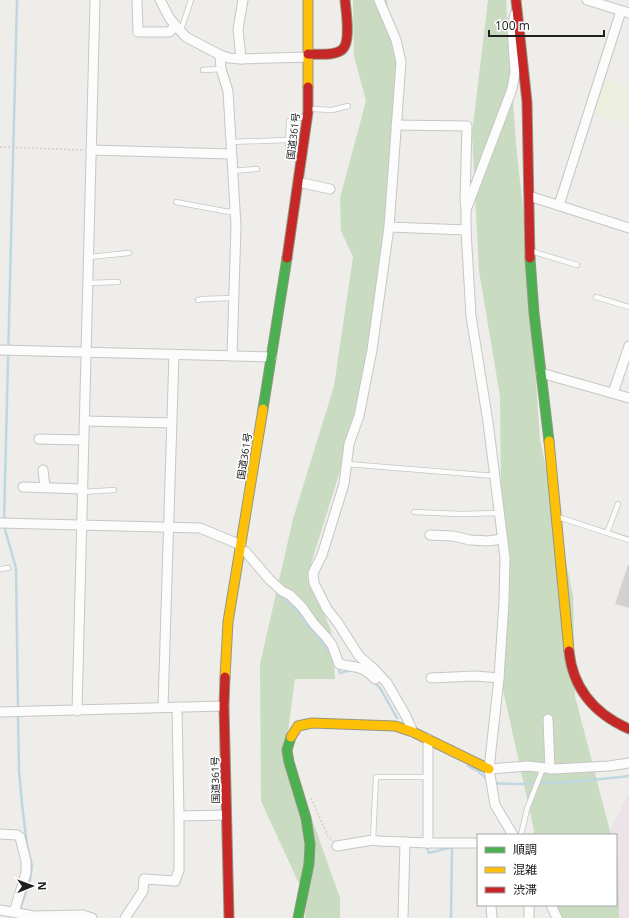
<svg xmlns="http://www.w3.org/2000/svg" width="629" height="918" font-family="'Open Sans','Noto Sans JP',sans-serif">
<rect width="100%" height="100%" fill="#eeedea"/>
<path fill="#ebe3e8" d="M629,793V918H578L616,905V835H584L585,828L611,829Z"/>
<path fill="#eceede" d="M604,79L629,88V124L593,113Z"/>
<g fill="#c9dbc1">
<path d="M353,0H387L396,59L395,153L382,305L339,474L307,577L331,630L335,679H295L286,746L340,898V918H305L307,901L261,801L260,664L293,519L334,386L353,257L341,231L340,198L366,101L354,56Z"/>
<path d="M488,0H506L516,144L526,237L540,440L573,596L575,696L611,835H533L534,830L503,690L500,396L479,271L472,134Z"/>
<path d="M616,853L618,861L619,918H552L546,905H616Z"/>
</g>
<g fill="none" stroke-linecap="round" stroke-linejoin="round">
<g stroke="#bfd7e0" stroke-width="2.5">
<path d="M4,521L17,0"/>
<path d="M4,526L16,568L18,709"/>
<path d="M280,595L299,612L307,625L320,639L333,658"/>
<path d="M338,666L340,673L351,670"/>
<path d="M374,682L380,688L397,718"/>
<path d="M468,766L478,771L488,780"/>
<path d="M494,783C539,786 585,781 629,776"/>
<path d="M425,844L429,853L452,847L451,918"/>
<path d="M17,918L30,880L32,866L27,845L22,804L19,770L18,714"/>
</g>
</g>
<path fill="#d3d1ce" d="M628,565H629V608L615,604Z"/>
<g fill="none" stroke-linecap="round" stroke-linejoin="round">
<g stroke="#c7c6c5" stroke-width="6">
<g id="lane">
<path d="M181,30L191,0"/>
<path d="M203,70L221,69"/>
<path d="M312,109L332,110L348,106"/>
<path d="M231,142L287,140"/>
<path d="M288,153L289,121L303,117"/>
<path d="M232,171L257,169"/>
<path d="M176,202L229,212L235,209"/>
<path d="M531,251L577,265"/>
<path d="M89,257L129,253"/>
<path d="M88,283L118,282"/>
<path d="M596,297L629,307"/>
<path d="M198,300L202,299L234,298"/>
<path d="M347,464L495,476"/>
<path d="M83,492L114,490"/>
<path d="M414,512L461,514L500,513"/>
<path d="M558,517L629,540"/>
<path d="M607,533L618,504"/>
<path d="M0,569L8,568"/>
<path d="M521,835L527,809L543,768"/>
<path d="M373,840L376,777H428"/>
</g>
</g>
<g stroke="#c7c6c5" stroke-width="11">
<g id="street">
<path d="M137,0L138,32H169L176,26"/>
<path d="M160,0L170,19L186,37L220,55L221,69L228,91L236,226L232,356"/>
<path d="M379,0L396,40L401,62L389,227L372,350L359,416L349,444L344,484L322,555L313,573L314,583L327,609L338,623L359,656L374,669L387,683L406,716L413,732"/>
<path d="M587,0L629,13"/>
<path d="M220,55L229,58L241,59L308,57"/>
<path d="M241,59L238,29L243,0"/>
<path d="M396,125L467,126L465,200L466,208"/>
<path d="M91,150L231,154"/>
<path d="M298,182L330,189"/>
<path d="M529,196L629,228"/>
<path d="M559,205L621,11"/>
<path d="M389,227L466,230"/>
<path d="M0,350L272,357"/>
<path d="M541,373L629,398"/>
<path d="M613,393L629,346"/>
<path d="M85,421L172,423"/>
<path d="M39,439L84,440"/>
<path d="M43,470L45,487"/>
<path d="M23,487L83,489"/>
<path d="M0,523L200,528L241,545"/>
<path d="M430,535L453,536L470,540L488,541L502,539"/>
<path d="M240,550L246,552L269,579L282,591L290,595L302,607L314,624L326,637L332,645L339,664C356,668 362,665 375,679"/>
<path d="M431,678L475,676L499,678"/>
<path d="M163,707L174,354"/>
<path d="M177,707L179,816L226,815"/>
<path d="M77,711L95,0"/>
<path d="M0,712L224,706"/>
<path d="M548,719L550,769"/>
<path d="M489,769L528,766L554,769L609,766L629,763"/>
<path d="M0,834L17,835L20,837L26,861V873L14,912"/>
<path d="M513,835L495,805L489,769L499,678L504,601L505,558L488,422L471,316L466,230V210L512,89L515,72L512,27L515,14"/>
<path d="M428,843V739"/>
<path d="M337,846L373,840L379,841L428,843H478"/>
<path d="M491,905L492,918"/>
<path d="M529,905V918"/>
<path d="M551,905L557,918"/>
<path d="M0,910L34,916L83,915L92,918"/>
<path d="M125,918L143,891L144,879L175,881L179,870V816"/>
<path d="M403,918L405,842"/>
</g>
</g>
<g stroke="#959782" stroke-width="11">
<g id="fast">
<path d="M530,258L534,313L549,441"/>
<path d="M263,409L287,258"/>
<path d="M291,737L287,750L289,762L306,818L310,844L309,864L298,918"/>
</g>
</g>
<g stroke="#959782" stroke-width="11">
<g id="slow">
<path d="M308,0V87"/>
<path d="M549,441L569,651"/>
<path d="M225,677L228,622L263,409"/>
<path d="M291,737L298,726L312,723L395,726L413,732L489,769"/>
</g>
</g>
<g stroke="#959782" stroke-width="11">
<g id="jam">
<path d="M516,0L527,102L530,258"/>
<path d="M308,54C317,54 331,56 340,51C352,46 346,12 345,0"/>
<path d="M287,258L308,112V87"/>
<path d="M569,651C573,690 595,714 629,729"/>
<path d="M225,677L224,706L229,918"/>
</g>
</g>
<g stroke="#d7cbc9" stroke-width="1.5" stroke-dasharray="2 2" stroke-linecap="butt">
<path d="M0,147L83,150"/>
<path d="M311,798L328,836L333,841"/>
</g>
<use href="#lane" stroke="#fcfcfc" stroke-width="4.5"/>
<use href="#street" stroke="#fcfcfc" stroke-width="9"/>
<use href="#fast" stroke="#4caf50" stroke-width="9"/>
<use href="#slow" stroke="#ffc107" stroke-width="9"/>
<use href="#jam" stroke="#c62828" stroke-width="9"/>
</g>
<g text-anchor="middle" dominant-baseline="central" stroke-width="3.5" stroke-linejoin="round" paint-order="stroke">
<g font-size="10" fill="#202020" stroke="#fff">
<text transform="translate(293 136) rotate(-83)">国道361号</text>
<text transform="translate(244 456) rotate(-81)">国道361号</text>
<text transform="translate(215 780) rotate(-91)">国道361号</text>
</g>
</g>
<rect x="477" y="834" width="140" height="72" fill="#ffffff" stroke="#a6a6a6"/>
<rect x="485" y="847" width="20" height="6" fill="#4caf50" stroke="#a6a6a6"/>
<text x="513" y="854" font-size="12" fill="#202020">順調</text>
<rect x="485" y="867" width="20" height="6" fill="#ffc107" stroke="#a6a6a6"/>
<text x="513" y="874" font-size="12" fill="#202020">混雑</text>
<rect x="485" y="887" width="20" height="6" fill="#c62828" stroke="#a6a6a6"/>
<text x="513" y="894" font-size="12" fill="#202020">渋滞</text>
<g transform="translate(32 886) rotate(89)" stroke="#ffffff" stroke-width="3" paint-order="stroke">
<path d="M0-3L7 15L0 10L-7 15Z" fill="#202020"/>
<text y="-6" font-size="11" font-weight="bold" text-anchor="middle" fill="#202020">N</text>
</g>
<path d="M489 30v6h115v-6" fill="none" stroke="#202020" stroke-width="2"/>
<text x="495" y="30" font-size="12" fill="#202020" stroke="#ffffff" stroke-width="3" paint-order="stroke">100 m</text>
</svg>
